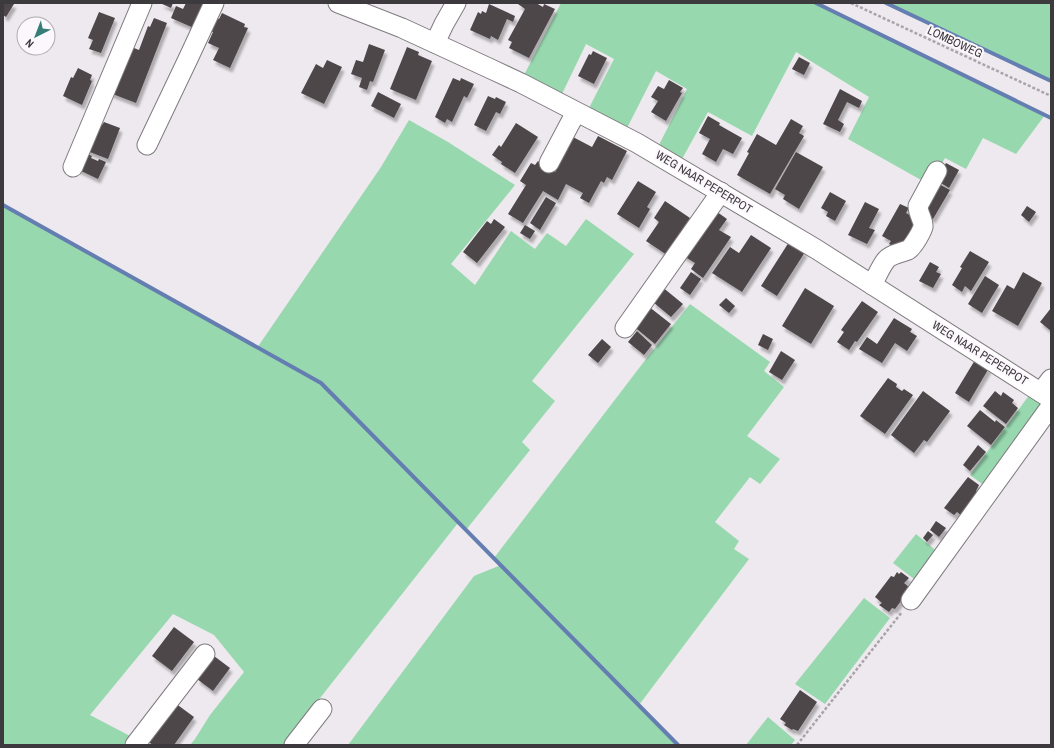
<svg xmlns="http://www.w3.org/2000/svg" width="1054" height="748" font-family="'Archivo Narrow',sans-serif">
<defs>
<filter id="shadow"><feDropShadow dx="2.5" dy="4.5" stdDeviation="1" flood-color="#0004"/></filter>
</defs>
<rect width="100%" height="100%" fill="#eee9ee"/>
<g fill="#98d8af">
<path d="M561,3H816L1045,115L1016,154L983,138L966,169L945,158L930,185L848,139L869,97L796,52L752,136L708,112L682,159L658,147L687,89L656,71L626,130L588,110L614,59L586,44L561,96L523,77Z"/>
<path d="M886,3H1051V81Z"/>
<path d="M409,120L448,142L515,185L451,264L475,285L511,231L535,249L547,233L566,246L586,219L634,254L532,381L555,401L522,442L530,450L466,530L458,523L283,745H190L195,739L210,715L244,672L214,635L173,614L90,715L132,737L126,745H3V206L257,348L381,167Z"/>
<path d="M690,304L770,362L764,371L784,387L747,436L780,459L760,484L750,477L715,522L739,541L734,549L749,559L639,705L678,745H348L474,576L501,565L494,558L646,359Z"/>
<path d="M1030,394L1049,405L989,489L970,475Z"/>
<path d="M916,534L940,554L918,582L893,563Z"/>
<path d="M864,598L890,618L825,704L795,684Z"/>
<path d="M768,717L795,740L791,745H746Z"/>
</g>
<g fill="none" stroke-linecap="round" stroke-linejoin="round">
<g stroke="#657eb1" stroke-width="4">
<path d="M816,3L1051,118"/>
<path d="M886,3L1051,81"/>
<path d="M3,205L321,383L678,745"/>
</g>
</g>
<g fill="#4d474a" filter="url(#shadow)">
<path d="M3,3H12L14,4L6,17L3,15Z"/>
<path d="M160,3H173L171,8Z"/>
<path d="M186,3H206L196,29L171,18L176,6L183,9Z"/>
<path d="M518,3H536L543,7L544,4L555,9L529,58L509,48L512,42L508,40L525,9L518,4Z"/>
<path d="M489,4L515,16L513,22L507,19L498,40L491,36L490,39L470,30L478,12L481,14L482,11L486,13Z"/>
<path d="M99,12L115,18L101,53L89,49L93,40L88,38Z"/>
<path d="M222,13L245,24L244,27L248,28L230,68L213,60L219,48L208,43L213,32L210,31L215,18L219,19Z"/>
<path d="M154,18L167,23L136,103L110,93L129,46L139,50L148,26L150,27Z"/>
<path d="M369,44L385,50L373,82L370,81L367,90L359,87L362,78L351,74L356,60L363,62Z"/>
<path d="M407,47L419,52L418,55L432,61L416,100L390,89Z"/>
<path d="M593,51L607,58L594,84L578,76L589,54L591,55Z"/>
<path d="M799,57L810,63L804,75L792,69Z"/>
<path d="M327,60L342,67L324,104L301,93L316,64L323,68Z"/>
<path d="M78,68L92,75L90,80L92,81L82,105L63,96L71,77L73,78Z"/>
<path d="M453,78L460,81L461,78L474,84L467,98L464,96L452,122L447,119L445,123L435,117Z"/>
<path d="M669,80L683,88L680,92L682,93L666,121L651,112L658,101L651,97L658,86L664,89Z"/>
<path d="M840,89L862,101L859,108L847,102L838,120L844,124L840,132L823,124Z"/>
<path d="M378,92L401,104L394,118L371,106Z"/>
<path d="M488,96L495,99L496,97L506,102L500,114L496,112L486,131L474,125Z"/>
<path d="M708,116L720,123L719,125L742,138L733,154L723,149L716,162L702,154L710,139L699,133Z"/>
<path d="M791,119L803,126L799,133L804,136L770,194L737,175L749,153L747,152L757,134L776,145Z"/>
<path d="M93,122L102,125L104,122L120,128L108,159L82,149Z"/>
<path d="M516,123L538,137L515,173L501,164L502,162L492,155L499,145L501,147Z"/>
<path d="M598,136L627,151L612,180L607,177L604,183L601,181L589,203L580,198L583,193L566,184L558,200L543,191L523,223L508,214L526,185L520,181L531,163L535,165L538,161L555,172L573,137L592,147Z"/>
<path d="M796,152L823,167L799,209L783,199L785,195L775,189Z"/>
<path d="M85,153L92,156L91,158L98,161L99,159L106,162L98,179L77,169Z"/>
<path d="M946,163L959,170L949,188L936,180Z"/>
<path d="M638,181L656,192L647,207L650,209L639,228L617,214Z"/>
<path d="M935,182L950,190L933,219L925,214L921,207Z"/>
<path d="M830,192L846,201L835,221L826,216L828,212L821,208Z"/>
<path d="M546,197L556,203L540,230L530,223Z"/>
<path d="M665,201L690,218L681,231L686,234L670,257L646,241L659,222L654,218Z"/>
<path d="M865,202L879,209L869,228L875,230L867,244L848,235Z"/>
<path d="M900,204L909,208L906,213L920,221L901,250L889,244L891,241L882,236Z"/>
<path d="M1027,206L1036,212L1029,222L1021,215Z"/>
<path d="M713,209L727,219L719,230L731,237L703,278L691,269L695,263L682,255Z"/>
<path d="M494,219L505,227L477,263L463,252L487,221L491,224Z"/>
<path d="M525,225L535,231L530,239L520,233Z"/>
<path d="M751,235L771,248L742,292L712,273L730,247L739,253Z"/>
<path d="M789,242L805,252L777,296L761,286Z"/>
<path d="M970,251L989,262L971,291L965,286L962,292L952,285L962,268L960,267Z"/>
<path d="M930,262L939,267L936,272L941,274L933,288L919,281Z"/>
<path d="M691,272L701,279L690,295L680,288Z"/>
<path d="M1023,272L1042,283L1018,326L992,311L1007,285L1014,289Z"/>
<path d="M985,276L999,285L982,313L968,304Z"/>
<path d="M661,286L683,304L671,317L653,302Z"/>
<path d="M805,288L834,306L811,344L782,326Z"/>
<path d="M726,298L735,306L729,313L719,305Z"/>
<path d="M862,301L878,312L857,342L855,341L849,350L837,342L844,332L841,330Z"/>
<path d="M648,306L671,324L655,344L632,325Z"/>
<path d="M1051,308V331L1040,322Z"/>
<path d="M894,318L912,329L910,332L917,336L907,351L895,343L882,363L859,349L867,337L877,344Z"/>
<path d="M637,331L652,345L644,355L628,342Z"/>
<path d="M763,334L773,339L768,350L758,345Z"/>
<path d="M602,339L611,347L598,363L588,355Z"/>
<path d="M781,351L795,360L782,380L769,372Z"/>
<path d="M975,360L989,368L969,402L955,393Z"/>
<path d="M888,378L897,384L896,387L902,391L904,389L913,395L885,434L860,416Z"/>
<path d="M923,391L950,411L927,442L924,440L914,453L891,435Z"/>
<path d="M995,391L1001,396L1003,392L1014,400L1012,403L1018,408L1006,424L983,406Z"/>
<path d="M980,410L995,422L996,420L1005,427L991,445L967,426Z"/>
<path d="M978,445L986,452L970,471L963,465Z"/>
<path d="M968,477L979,485L976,491L980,494L963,517L957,512L954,515L944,508Z"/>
<path d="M936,521L946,528L939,537L930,530Z"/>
<path d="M928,531L933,535L927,542L923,538Z"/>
<path d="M897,572L899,574L901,572L909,578L904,583L909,587L905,592L907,593L895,609L892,608L889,612L879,605L882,603L875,597L891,576L894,577Z"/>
<path d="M174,627L194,642L172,671L152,656Z"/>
<path d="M214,656L230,668L213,691L197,679Z"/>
<path d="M800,690L817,702L798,731L793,729L792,730L784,725L786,723L780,719Z"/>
<path d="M175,703L194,717L174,745H153L147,741Z"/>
</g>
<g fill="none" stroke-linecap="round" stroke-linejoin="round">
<g stroke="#7f7b7f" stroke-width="21">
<g id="minor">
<path d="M338,3L402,28L491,69L521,83L637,143L816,249L1051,399"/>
<path d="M435,43L444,24L456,3"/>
<path d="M147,145L188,59L214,3"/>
<path d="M549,163L576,112"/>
<path d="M73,167L142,3"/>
<path d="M872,285C876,278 881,266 886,260C891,254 901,253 908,250C913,247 921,233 923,227C924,221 918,214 918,206L937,171"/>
<path d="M625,328L721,192"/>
<path d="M1041,392L1051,379"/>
<path d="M911,600L1051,406"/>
<path d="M135,745L205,654"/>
<path d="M294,745L322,709"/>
</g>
</g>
<g stroke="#a8a4a8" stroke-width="2.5" stroke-dasharray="3 2" stroke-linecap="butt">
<path d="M851,3L1051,96"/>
<path d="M797,745L902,612"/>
</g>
<use href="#minor" stroke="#fff" stroke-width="19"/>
</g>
<g text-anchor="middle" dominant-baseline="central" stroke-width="4" stroke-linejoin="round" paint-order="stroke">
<g font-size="12" fill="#3c3a3c" stroke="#fbf7fc">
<text transform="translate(955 42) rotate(25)">LOMBOWEG</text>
<text transform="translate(704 182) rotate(31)">WEG NAAR PEPERPOT</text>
<text transform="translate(980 353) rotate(32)">WEG NAAR PEPERPOT</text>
</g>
</g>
<rect width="1054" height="748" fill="none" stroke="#3c3a3c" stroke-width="8"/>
<g transform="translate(36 36) rotate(222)"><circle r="19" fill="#fbf7fc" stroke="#afabaf"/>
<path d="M0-3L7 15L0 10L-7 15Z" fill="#367d78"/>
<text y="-6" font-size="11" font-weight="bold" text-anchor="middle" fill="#3c3a3c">N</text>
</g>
</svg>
